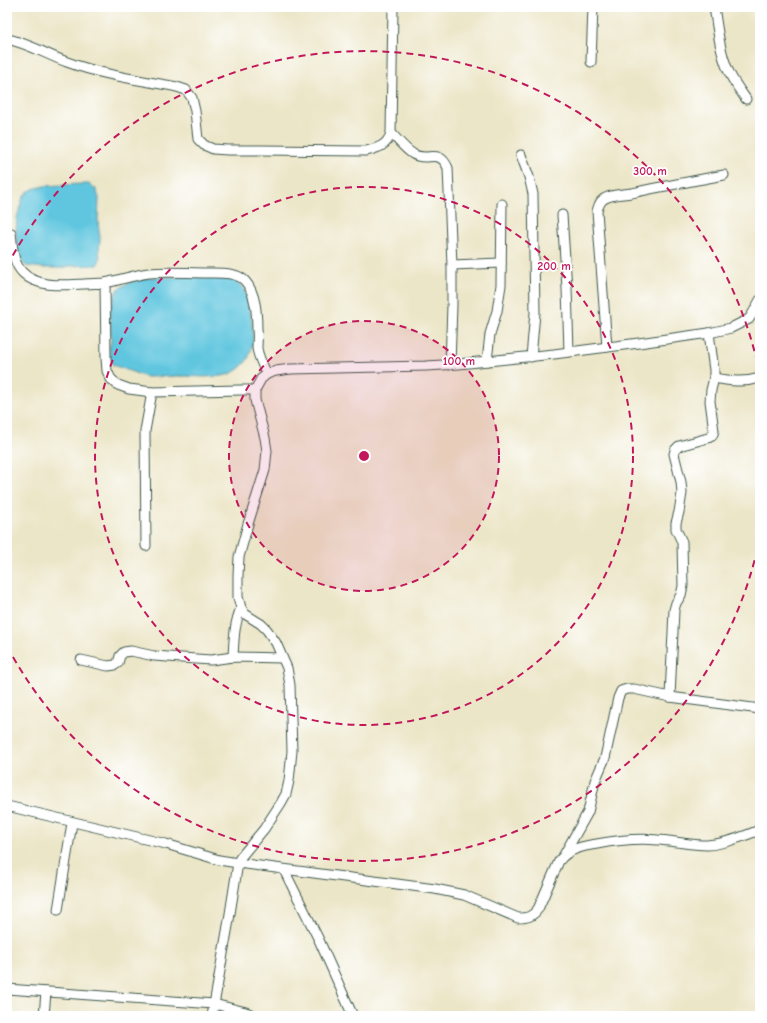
<svg xmlns="http://www.w3.org/2000/svg" width="767" height="1023" font-family="'Comic Neue',sans-serif">
<rect width="100%" height="100%" fill="#fff"/>
<filter id="ink" filterUnits="userSpaceOnUse"><feTurbulence type="fractalNoise" baseFrequency=".025" numOctaves="2"/><feDisplacementMap in="SourceGraphic" scale="8" xChannelSelector="R" yChannelSelector="G"/><feConvolveMatrix kernelMatrix="1 2 1 2 8 2 1 2 1" color-interpolation-filters="sRGB"/></filter>
<filter id="wash" filterUnits="userSpaceOnUse"><feTurbulence type="fractalNoise" baseFrequency=".012" numOctaves="4" result="noise"/><feDisplacementMap in="SourceGraphic" scale="16" xChannelSelector="R" yChannelSelector="G"/><feGaussianBlur stdDeviation="0.9" result="paint"/><feColorMatrix in="noise" values="0 0 0 0 0 0 0 0 0 0 0 0 0 0 0 0 0 1.4 0 .05"/><feComposite in="paint" operator="in"/></filter>
<g filter="url(#wash)">
<rect width="100%" height="100%" fill="#ece6c8"/>
<g fill="#61c6df" stroke="#40828a">
<path d="M81,184H89L96,189L99,198L98,221L100,239L99,250L100,259L97,265L69,266L62,268H44L26,266L20,259L17,251L16,232L17,218L22,200L26,193L33,189L44,186Z"/>
<path d="M186,276L231,279L238,283L244,289L249,305L252,322L253,341L251,350L248,359L243,365L237,370L230,374L222,376L204,377L186,376L146,377L113,365L110,358L109,349L111,341L110,310L117,290C123,286 130,282 136,280C152,275 170,279 186,276Z"/>
</g>
</g>
<g filter="url(#ink)">
<g fill="none" stroke-linecap="round" stroke-linejoin="round">
<g stroke="#3e564a" stroke-width="11">
<g id="minor">
<path d="M714,7C718,31 720,57 732,78C736,85 741,92 746,99"/>
<path d="M7,39C28,43 47,55 67,62C102,75 140,80 177,87L186,90L192,98L195,111L198,139L204,145L213,149L228,150H260L366,151C378,148 387,146 391,133L393,7"/>
<path d="M591,62L593,7"/>
<path d="M391,133C397,139 406,150 413,154C427,163 439,147 448,168L452,265V305L450,365"/>
<path d="M521,155L529,177L533,194L535,313L531,357"/>
<path d="M562,215L567,288L569,352"/>
<path d="M11,233C13,247 12,262 23,273C38,288 64,285 84,284C91,283 98,284 105,283C120,280 134,275 149,273C168,271 188,273 207,273C219,273 237,272 245,281C256,293 257,314 257,330C258,336 257,342 257,348C258,357 263,366 267,374"/>
<path d="M452,265L501,263"/>
<path d="M105,283L106,358L107,371L111,379L118,385L129,389L152,392L240,390H255"/>
<path d="M607,347L597,211C599,204 601,199 608,197C615,194 625,194 632,193C663,186 693,181 724,175"/>
<path d="M487,361L490,334L497,311L501,285L502,204"/>
<path d="M714,378C731,381 743,383 760,378"/>
<path d="M146,546L145,431L152,392"/>
<path d="M233,657C234,640 234,624 241,608"/>
<path d="M81,660L108,666L115,665L118,663L120,656L124,652L131,651L154,656L196,659L211,660L233,657L282,658"/>
<path d="M670,697L674,610L676,603L681,595L683,586L682,542L676,529V523L679,512L682,493L681,482L674,454L675,450L679,446L708,438L712,436L714,431L710,401L711,390L714,378V370L709,333"/>
<path d="M7,806L166,844L219,860L238,863L435,889L464,895L518,918C527,918 532,917 538,909L559,861C568,849 583,846 597,844C618,840 636,838 658,840C674,841 691,845 707,845C726,844 743,836 760,830"/>
<path d="M564,855L588,812L595,781L605,758L618,698L621,691L627,689H634L670,697L760,709"/>
<path d="M284,870L319,940L353,1016"/>
<path d="M58,910L72,823"/>
<path d="M7,989L214,1004L246,1012L255,1016"/>
<path d="M44,1016L46,992"/>
<path d="M212,1016L229,920L238,863L240,858L264,829L281,803L286,794L289,781L292,751L290,685L287,668L276,643L267,630L261,624L245,614L241,608L238,597V575L239,557L248,524L265,470L267,451L265,438L255,400V390L261,379L267,374L276,371L291,369L426,366L459,364L554,354L639,343L709,333L731,328L749,319L753,313L760,300"/>
</g>
</g>
<use href="#minor" stroke="#fff" stroke-width="9"/>
</g>
</g>
<circle cx="364" cy="456" r="135" fill="#c2185b" fill-opacity=".12"/>
<g fill="none" stroke="#c2185b" stroke-width="2" stroke-dasharray="7 5">
<circle cx="364" cy="456" r="135"/>
<circle cx="364" cy="456" r="269"/>
<path d="M760 537A404 404 0 0 1 7 646M7 266A404 404 0 0 1 760 375"/>
</g>
<circle cx="364" cy="456" r="6" fill="#c2185b" stroke="#fff" stroke-width="2"/>
<g font-size="12" text-anchor="middle" font-weight="bold" fill="#c2185b" stroke="#fff" stroke-width="3.5" stroke-linejoin="round" paint-order="stroke">
<text x="650" y="175">300 m</text>
<text x="554" y="270">200 m</text>
<text x="459" y="365">100 m</text>
</g>
<rect width="767" height="1023" fill="none" stroke="#fff" stroke-width="24"/>
</svg>
